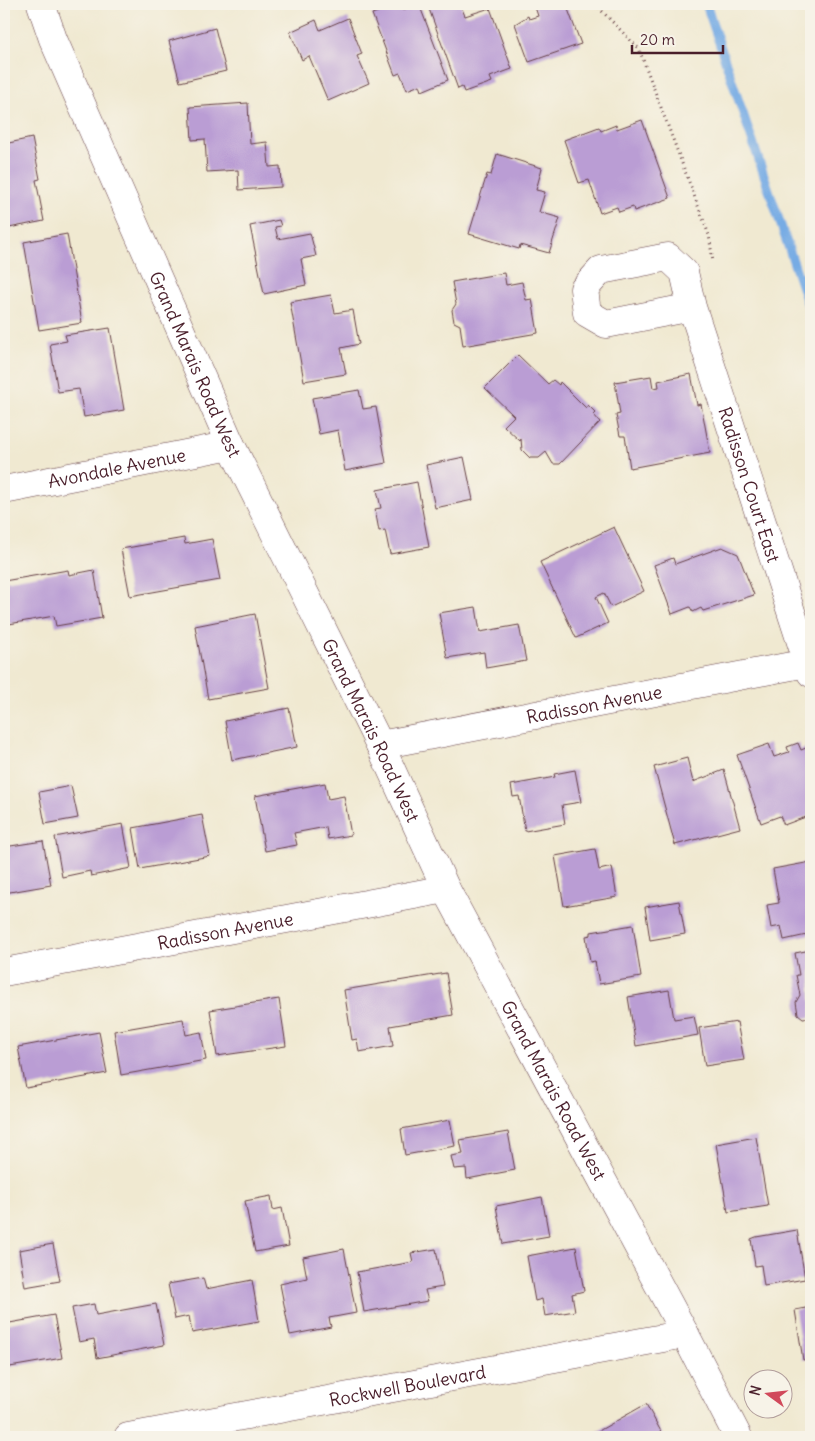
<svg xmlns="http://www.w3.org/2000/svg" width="815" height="1441" font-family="Delius,sans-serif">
<rect width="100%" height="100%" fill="#f7f3e8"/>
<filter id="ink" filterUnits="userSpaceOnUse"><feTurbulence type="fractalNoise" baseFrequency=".02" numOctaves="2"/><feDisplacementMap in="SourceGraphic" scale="10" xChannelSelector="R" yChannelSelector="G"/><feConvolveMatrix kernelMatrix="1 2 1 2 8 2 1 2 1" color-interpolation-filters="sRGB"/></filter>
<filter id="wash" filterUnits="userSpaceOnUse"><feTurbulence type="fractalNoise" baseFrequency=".0096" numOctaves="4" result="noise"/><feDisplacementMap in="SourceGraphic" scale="20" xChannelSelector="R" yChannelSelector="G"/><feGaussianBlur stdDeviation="1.12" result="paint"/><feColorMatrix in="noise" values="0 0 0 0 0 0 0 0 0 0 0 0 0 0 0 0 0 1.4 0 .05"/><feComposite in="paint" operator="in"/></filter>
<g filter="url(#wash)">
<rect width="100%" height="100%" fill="#f0e9d1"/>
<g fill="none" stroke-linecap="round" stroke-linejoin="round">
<path stroke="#76abe4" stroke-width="9" d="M706,4L811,314"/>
</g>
<g id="blocks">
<g fill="#ba9dd4">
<path d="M399,4L402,10L419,4L448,80L422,91L420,85L407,90L400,73L395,75L372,14Z"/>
<path d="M433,4H460L465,16L490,8L512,69L490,77L492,82L464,92L462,87L458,89L428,6Z"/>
<path d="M534,4H566L581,44L529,62L515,24L528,16L529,19L538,16Z"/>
<path d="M348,18L362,54L357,56L369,83L328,101L309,56L302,60L290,32L316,20L320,30Z"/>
<path d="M215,28L226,71L180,82L169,41Z"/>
<path d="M248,103L250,144L267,142L269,167L280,166L281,187L239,190L238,170L207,172L205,139L192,140L190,107Z"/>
<path d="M642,120L670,198L634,211L633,207L619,212L617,207L600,213L589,180L579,183L564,140L599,127L601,131L616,125L617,129Z"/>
<path d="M32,138L40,179L36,180L44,221L4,229V144Z"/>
<path d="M497,154L542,168L536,190L545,192L539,212L560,218L549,253L520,245L519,249L469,234L487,174L491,175Z"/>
<path d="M279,220L281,226L275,227L278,239L310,233L316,256L301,259L306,285L264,294L250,226Z"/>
<path d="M67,234L82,323L39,330L24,242Z"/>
<path d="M504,273L506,285L522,282L526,300L532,299L538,333L463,346L460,325L454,322L452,310L456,304L452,282Z"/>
<path d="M331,295L335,313L353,310L359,344L341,348L346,374L304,381L290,302Z"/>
<path d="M110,328L124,410L84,417L79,389L58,392L50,344L67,341L65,335Z"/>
<path d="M518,355L548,384L553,380L559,385L560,382L586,408L588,405L596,413L594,415L600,422L560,464H553L546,452L539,458H530L522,450L521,439L520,441L504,426L514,416L485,388Z"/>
<path d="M691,374L697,405L701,404L710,453L630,468L625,436H620L616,415L620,414L615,382L651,376L653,388L659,387L658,381Z"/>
<path d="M359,390L363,409L376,407L386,463L345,471L338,430L319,434L312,398Z"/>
<path d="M464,457L473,500L435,508L426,465Z"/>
<path d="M417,482L429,547L390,554L385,530L379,531L375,509L381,508L377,490Z"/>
<path d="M614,527L644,591L611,607L604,593L596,597L608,623L576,638L540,562Z"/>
<path d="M184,538L185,544L212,539L220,580L130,596L121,549Z"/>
<path d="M722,547L738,554L754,595L703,611L701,608L693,612L690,607L672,614L654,565L673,558L675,564Z"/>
<path d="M68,570L69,575L94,570L102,618L56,626L54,616L9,624L4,595V581Z"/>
<path d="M476,607L480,632L519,625L526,661L486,668L484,652L447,658L439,613Z"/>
<path d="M255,614L269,688L208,699L195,626Z"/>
<path d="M289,708L297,747L232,760L225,721Z"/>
<path d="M798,743L801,750L811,746V815L784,825L780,816L761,823L737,755L769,744L774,757L789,752L787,747Z"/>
<path d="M687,758L693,782L724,770L740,828L675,845L654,767Z"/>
<path d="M575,770L581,802L562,805L565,824L525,831L519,796L513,797L511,785L555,777L554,774Z"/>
<path d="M325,783L328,799L344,796L351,835L328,839L326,827L294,833L297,845L265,851L255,796Z"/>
<path d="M71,786L78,818L45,824L39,792Z"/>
<path d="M202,815L210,856L140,869L133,828Z"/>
<path d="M123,824L131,868L91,876L90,871L62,877L55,837Z"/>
<path d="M43,841L51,885L4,893V847Z"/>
<path d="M595,849L599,870L612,867L617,897L564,906L555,856Z"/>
<path d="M811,862V934L784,940L781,926L771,928L767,905L779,903L773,869Z"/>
<path d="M679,901L685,934L650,940L645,907Z"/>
<path d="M633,925L641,977L599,984L595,961L590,962L586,936L591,935V932Z"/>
<path d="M811,950V1017L803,1018L798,1014L796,1002L800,995L796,975H799L795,953Z"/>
<path d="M446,973L453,1015L390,1026L393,1046L359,1052L357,1039L352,1040L344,990Z"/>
<path d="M669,990L674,1019L694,1016L698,1035L636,1046L628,997Z"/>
<path d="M279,999L286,1046L217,1056L210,1010Z"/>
<path d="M183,1019L186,1035L201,1032L206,1060L121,1075L114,1031Z"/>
<path d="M737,1022L744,1060L705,1066L699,1028Z"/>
<path d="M99,1032L107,1073L26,1088L18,1047Z"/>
<path d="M450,1120L455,1146L405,1155L401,1129Z"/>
<path d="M508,1132L515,1170L467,1179L466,1168L454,1169L451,1156L463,1154L460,1140Z"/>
<path d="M756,1137L768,1206L728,1212L716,1144Z"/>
<path d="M271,1196L273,1210L282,1208L289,1246L255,1252L245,1201Z"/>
<path d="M542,1197L549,1236L503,1244L496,1206Z"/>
<path d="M797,1230L805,1279L764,1286L761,1265L755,1266L751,1239L756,1237Z"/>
<path d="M53,1244L60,1281L25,1287L19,1250Z"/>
<path d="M576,1247L584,1291L572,1294L575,1311L545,1316L542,1299L535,1301L527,1256Z"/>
<path d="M344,1249L356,1313L329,1318L331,1327L290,1335L280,1284L307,1278L303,1257Z"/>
<path d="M436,1249L443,1287L425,1290L428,1301L364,1312L357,1272L413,1262L411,1253Z"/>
<path d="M203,1278L206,1289L252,1280L259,1321L192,1333L189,1316L175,1319L168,1284Z"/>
<path d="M94,1304L96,1315L156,1304L164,1345L97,1358L94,1339L79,1342L72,1308Z"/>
<path d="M811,1307V1358L803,1360L795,1310Z"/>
<path d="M54,1315L62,1358L4,1368V1324Z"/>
<path d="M646,1404L664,1437H588Z"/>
</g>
</g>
</g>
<g filter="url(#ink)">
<use href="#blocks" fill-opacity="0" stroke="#633d44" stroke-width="1"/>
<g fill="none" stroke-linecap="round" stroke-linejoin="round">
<g stroke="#633d44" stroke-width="29">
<g id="minor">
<path id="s1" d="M41,4L53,39L231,445L380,745L446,889L685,1334L738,1437"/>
<path id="s2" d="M692,307L606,324L587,313L584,289L601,270L668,257L684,272L692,307L811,673"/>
<path id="s3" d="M4,490L231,445"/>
<path id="s4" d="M380,745L807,663"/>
<path id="s5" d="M4,972L446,889"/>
<path id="s6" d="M128,1437L685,1334"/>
</g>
</g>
<path stroke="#633d44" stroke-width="3" stroke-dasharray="1 4" stroke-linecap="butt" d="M595,4L639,49L709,235L713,262"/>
<use href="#minor" stroke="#fff" stroke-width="28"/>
</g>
</g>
<g text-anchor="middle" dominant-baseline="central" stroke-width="4" stroke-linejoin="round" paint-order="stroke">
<g font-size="18" fill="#4a1f2b" stroke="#f7f3e8">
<text stroke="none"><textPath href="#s1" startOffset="392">Grand Marais Road West</textPath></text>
<text stroke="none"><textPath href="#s3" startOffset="115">Avondale Avenue</textPath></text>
<text stroke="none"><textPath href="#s2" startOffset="472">Radisson Court East</textPath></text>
<text stroke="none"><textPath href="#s4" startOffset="218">Radisson Avenue</textPath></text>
<text stroke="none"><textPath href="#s1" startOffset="798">Grand Marais Road West</textPath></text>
<text stroke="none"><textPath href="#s5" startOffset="225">Radisson Avenue</textPath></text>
<text stroke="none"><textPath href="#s1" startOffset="1202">Grand Marais Road West</textPath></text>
<text stroke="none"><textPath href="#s6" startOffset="284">Rockwell Boulevard</textPath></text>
</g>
</g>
<rect width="815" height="1441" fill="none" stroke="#f7f3e8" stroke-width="20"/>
<g transform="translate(768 1394) rotate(285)"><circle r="24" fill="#f7f3e8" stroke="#b29e9c"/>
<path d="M0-4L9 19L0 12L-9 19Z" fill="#d1495b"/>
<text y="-8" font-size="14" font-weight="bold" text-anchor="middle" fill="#4a1f2b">N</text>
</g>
<path d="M632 45v8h91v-8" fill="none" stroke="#4a1f2b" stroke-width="2.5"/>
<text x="640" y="45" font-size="15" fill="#4a1f2b" stroke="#f7f3e8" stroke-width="4" paint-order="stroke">20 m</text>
</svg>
